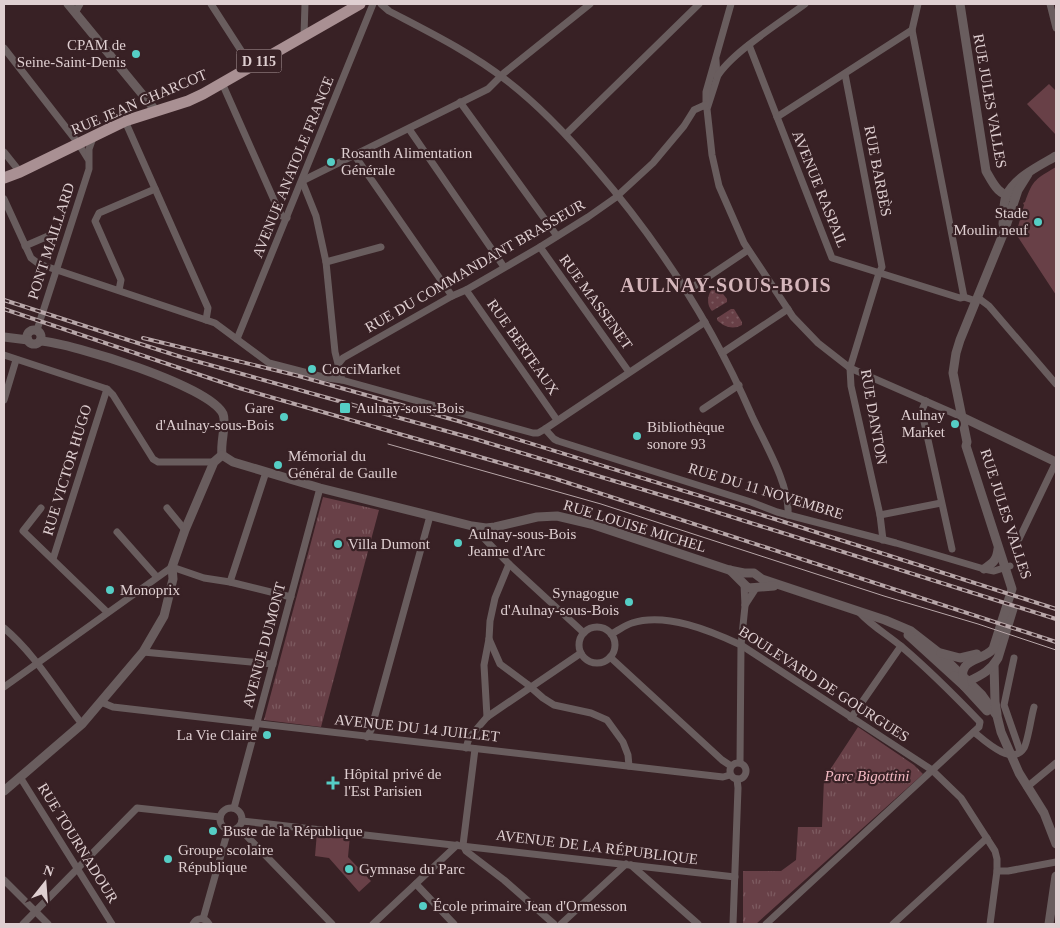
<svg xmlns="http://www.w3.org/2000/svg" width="1060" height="928" font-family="'Times New Roman',serif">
<defs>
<pattern id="grass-dots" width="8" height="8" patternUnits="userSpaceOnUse" patternTransform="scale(1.25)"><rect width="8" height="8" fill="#684047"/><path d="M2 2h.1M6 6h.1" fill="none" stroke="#7d5b60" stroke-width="1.8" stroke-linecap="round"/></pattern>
<pattern id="park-tufts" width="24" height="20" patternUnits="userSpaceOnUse" patternTransform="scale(1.25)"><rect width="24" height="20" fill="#684047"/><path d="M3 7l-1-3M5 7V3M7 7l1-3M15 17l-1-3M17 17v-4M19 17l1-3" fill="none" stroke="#7d5b60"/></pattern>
</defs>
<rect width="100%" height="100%" fill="#382125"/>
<g fill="url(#grass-dots)">
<path d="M716,285L727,299V302L712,311C705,303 708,291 716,285Z"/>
<path d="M731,309H734L742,322V325C733,330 724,327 717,320V318Z"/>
</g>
<g fill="url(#park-tufts)">
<path d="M323,497L379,510L321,727L264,720Z"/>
<path d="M858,727L914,765L923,774L756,924H743V871H781L796,860L798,827H822L824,779Z"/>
</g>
<g fill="#684047">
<path d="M1049,84L1056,91V135L1027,104Z"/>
<path d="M1056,167V295L1016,234L1024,205L1023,203L1025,202C1033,179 1036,179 1056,167Z"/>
<path d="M317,832L350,836L348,857L371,881L359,892L329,858L315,856Z"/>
</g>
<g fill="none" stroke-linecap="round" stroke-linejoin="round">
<g stroke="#695d5e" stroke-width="7">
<path d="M211,4L251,66"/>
<path d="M381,4L389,11C429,32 470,52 506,80C540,106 568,136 595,168C659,242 713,326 752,416C765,444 790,485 788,515"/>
<path d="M918,4L912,30L964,297"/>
<path d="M1050,4L1056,28"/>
<path d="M75,13L80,4"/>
<path d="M304,35L305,4"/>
<path d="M749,45L832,258L960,298L964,297L976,301"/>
<path d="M4,48L78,143L88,159"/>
<path d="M716,60L717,78L707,109L712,155L719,186L744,243L793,317L818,343L850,368L962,417"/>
<path d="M845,74L882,267L879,273L850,368L851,386L880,515L883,540"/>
<path d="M717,77C731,53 781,22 805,4"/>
<path d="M222,83L278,209L282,216L287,218"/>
<path d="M460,102L557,236"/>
<path d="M706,107V92L731,4"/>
<path d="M777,117L912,30"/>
<path d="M125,121L208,308L206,320"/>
<path d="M409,129L504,267"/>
<path d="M566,134L699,4"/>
<path d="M4,152L20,172"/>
<path d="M355,156L452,296"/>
<path d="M302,181L488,89L504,73L590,4"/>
<path d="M302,181L316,216L326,262L335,352L342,380"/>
<path d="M4,199L31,258L39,264L215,323L269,363L327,378L342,380L533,433H538L545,429L705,322"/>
<path d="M25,246L55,233"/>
<path d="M540,247L629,372"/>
<path d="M326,262L381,247"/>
<path d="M119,290L121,280L95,221L99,213L155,189"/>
<path d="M466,290L557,420"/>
<path d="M687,291L748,250"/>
<path d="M977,297L989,306L1056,384"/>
<path d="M37,330L89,169V149L94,135"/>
<path d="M237,339L373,4"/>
<path d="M722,353L788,309"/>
<path d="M4,355L107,389L113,395L153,459L158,462H214"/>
<path d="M339,363L343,358L452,296L466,290L540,247L588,217L615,198L653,163L684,126L694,110L705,105"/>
<path d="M4,400L16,360"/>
<path d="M926,401L922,410L923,417L952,549"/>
<path d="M703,409L739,385"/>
<path d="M545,429L554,439L558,441L751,502L777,512L896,543L984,569L994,571L1010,566"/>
<path d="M41,508L23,531L107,612"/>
<path d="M167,508L185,530"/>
<path d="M880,515L941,503"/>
<path d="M472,526L509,564L584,633"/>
<path d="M117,532L156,576"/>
<path d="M1019,539L1056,462"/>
<path d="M53,559L107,389"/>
<path d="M230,582L266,472"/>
<path d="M745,605L756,588"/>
<circle cx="597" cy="645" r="18"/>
<path d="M4,628C36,655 56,691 82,724"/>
<path d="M611,634C618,631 625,625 632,623C666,612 711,631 741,645L932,770L961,798L995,851L997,859V871L990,924"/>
<path d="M489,639L500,664L527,684L543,698L554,705L591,713L607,720L623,742L628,755L629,766"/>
<path d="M143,652L273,664"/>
<path d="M610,657L722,760L731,766"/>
<path d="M1014,658L1004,705L1020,751"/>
<path d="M4,687L172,567L204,578L230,582L291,597"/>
<path d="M101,702L113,707L723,777L730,775"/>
<path d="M487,717L484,665L489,639L490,621L495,598L509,564"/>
<path d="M851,718L901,646"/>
<path d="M974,732C984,740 1012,767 1024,748C1028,741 1031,717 1034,707"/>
<path d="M367,737L371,730L430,516"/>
<path d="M466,748L469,738L487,717L581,653"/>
<path d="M475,749L463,845L466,851L504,880L554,924"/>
<circle cx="738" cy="771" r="8"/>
<path d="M740,763L741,645L745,606L744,584"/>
<path d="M20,777L112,924"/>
<path d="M1027,787L1056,763"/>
<circle cx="231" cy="819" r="11"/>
<path d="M234,808L320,488"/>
<path d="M242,821L735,877"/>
<path d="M239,828L332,924"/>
<path d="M631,865L698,924"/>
<path d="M997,871H1008L1056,862"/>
<path d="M4,880L48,924"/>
<path d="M416,884L454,924"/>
<path d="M203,919L228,830"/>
<path d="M23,924L137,808L220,817"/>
<path d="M193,924C197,917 205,917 209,924"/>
<path d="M373,924L457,845"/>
<path d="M561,924L626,864"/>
<path d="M733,924L738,788L737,779"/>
<path d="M766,924L979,727L980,722C955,696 929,670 902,647C888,635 873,627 860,613"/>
<path d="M893,924L987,838"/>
</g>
<g stroke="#695d5e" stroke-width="9">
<path d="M68,4L156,111"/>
<path d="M960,4L986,171C995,187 998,194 1015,198"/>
<path d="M1003,224C1004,215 1003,204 1006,196C1015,177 1039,166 1056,156"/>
<circle cx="34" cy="337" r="7"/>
<path d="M4,337L28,340"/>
<path d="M40,341C72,343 210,386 223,414C227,424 220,442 222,455"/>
<path d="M962,417L1056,462"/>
<path d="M222,455L233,462L320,488L472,526L486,528L495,527L537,517L557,516L591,524L729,570L744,573H754L762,579L885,620L911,631L938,652L982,695L997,716L1001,732L1019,773L1044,813L1056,844"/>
<path d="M984,569C993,563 997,560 998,549"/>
<path d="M730,570L748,588L774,586"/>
<path d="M908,635L964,686L987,711"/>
<path d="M941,653L960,658L977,654"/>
<path d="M994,664L995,702L997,714"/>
<path d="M954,676L969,681C982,675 991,670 998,658L1013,609"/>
<path d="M964,686C956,656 981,663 993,649L1012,589L966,446L967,442L953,373L956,353L960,340L1004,232L1018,190L1028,174"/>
<path d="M4,791L82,724L143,652L164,616L173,579L172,567L185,530L214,462L222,455"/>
<path d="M1049,924L1056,876"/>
</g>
<path stroke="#a99093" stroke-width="11" d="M4,178L20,172L125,121L188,101L203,94L360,4"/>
<path stroke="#b7a6a8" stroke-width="1" d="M388,444L601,504L884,596L978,624L1056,650"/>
<g stroke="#b7a6a8" stroke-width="4">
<g id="rail">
<path d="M4,300L181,357L475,439L694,505L1056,619"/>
<path d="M4,309L239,388L553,478L1056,642"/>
<path d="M143,338L295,375L458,421L778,520L1056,609"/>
</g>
</g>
<use href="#rail" stroke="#382125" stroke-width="2" stroke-dasharray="5.5" stroke-linecap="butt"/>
</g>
<g fill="#55cec5" stroke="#382125" stroke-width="2">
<circle cx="136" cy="54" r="5"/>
<circle cx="331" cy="162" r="5"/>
<circle cx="1038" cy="222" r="5"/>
<circle cx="312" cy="369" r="5"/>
<rect x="339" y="402" width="12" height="12" rx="2.5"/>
<circle cx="284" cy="417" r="5"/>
<circle cx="955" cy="424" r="5"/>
<circle cx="637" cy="436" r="5"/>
<circle cx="278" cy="465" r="5"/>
<circle cx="458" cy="543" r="5"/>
<circle cx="338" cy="544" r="5"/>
<circle cx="110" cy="590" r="5"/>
<circle cx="629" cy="602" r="5"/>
<circle cx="267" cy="735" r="5"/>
<path d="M330.5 775.5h5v5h5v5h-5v5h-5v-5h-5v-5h5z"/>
<circle cx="213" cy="831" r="5"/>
<circle cx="168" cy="859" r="5"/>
<circle cx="349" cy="869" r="5"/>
<circle cx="423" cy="906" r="5"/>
</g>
<g text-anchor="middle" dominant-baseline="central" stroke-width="4.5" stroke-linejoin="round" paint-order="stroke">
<rect fill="#382125" stroke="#ad9b9d" stroke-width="1" x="236.5" y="49.5" width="45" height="23" rx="4"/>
<g font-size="14" font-weight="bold" fill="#dfcfd1">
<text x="259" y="61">D 115</text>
</g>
<g font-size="15" fill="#dfcfd1" stroke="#382125" text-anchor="start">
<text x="126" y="45" text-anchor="end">CPAM de<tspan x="126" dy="17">Seine-Saint-Denis</tspan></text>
<text x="341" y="153">Rosanth Alimentation<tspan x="341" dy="17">Générale</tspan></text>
<text x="1028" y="213" text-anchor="end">Stade<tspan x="1028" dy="17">Moulin neuf</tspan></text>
<text x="322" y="369">CocciMarket</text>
<text x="274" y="408" text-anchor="end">Gare<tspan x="274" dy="17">d'Aulnay-sous-Bois</tspan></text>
<text x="356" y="408">Aulnay-sous-Bois</text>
<text x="945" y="415" text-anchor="end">Aulnay<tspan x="945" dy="17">Market</tspan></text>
<text x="647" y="427">Bibliothèque<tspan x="647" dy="17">sonore 93</tspan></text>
<text x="288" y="456">Mémorial du<tspan x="288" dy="17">Général de Gaulle</tspan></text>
<text x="468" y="534">Aulnay-sous-Bois<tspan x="468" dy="17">Jeanne d'Arc</tspan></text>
<text x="348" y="544">Villa Dumont</text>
<text x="120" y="590">Monoprix</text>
<text x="619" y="593" text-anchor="end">Synagogue<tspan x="619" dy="17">d'Aulnay-sous-Bois</tspan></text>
<text x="257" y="735" text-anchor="end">La Vie Claire</text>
<text x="344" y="774">Hôpital privé de<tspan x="344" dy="17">l'Est Parisien</tspan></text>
<text x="223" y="831">Buste de la République</text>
<text x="178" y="850">Groupe scolaire<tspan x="178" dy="17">République</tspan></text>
<text x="359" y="869">Gymnase du Parc</text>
<text x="433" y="906">École primaire Jean d'Ormesson</text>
</g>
<g font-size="15" fill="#dfcfd1" stroke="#382125">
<text transform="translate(990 101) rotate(80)">RUE JULES VALLES</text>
<text transform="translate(139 102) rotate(-23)">RUE JEAN CHARCOT</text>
<text transform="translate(293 167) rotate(-68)">AVENUE ANATOLE FRANCE</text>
<text transform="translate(878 171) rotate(79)">RUE BARBÈS</text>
<text transform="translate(820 189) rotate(68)">AVENUE RASPAIL</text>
<text transform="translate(51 241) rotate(-72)">PONT MAILLARD</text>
<text transform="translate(475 266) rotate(-30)">RUE DU COMMANDANT BRASSEUR</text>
<text transform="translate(596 302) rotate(54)">RUE MASSENET</text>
<text transform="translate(523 347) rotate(55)">RUE BERTEAUX</text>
<text transform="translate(874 417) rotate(80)">RUE DANTON</text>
<text transform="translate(67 470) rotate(-73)">RUE VICTOR HUGO</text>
<text transform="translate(766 491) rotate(17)">RUE DU 11 NOVEMBRE</text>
<text transform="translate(1006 514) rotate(72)">RUE JULES VALLES</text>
<text transform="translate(635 526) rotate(17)">RUE LOUISE MICHEL</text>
<text transform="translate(264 645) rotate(-75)">AVENUE DUMONT</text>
<text transform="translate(824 684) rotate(33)">BOULEVARD DE GOURGUES</text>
<text transform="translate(417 728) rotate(6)">AVENUE DU 14 JUILLET</text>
<text transform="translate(78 843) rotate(58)">RUE TOURNADOUR</text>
<text transform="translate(597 847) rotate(7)">AVENUE DE LA RÉPUBLIQUE</text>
</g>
<g font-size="15" font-style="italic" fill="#f3bac3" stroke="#382125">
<text x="867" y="776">Parc Bigottini</text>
</g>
<g font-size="20" font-weight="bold" letter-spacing="1" fill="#d5b6bb" stroke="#382125">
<text x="726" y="285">AULNAY-SOUS-BOIS</text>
</g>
</g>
<rect width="1060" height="928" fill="none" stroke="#dfcfd1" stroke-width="10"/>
<g transform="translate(45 883) rotate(17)" stroke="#382125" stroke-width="4" paint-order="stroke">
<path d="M0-4L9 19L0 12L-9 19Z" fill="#dfcfd1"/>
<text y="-8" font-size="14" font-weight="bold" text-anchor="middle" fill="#dfcfd1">N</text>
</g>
</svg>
